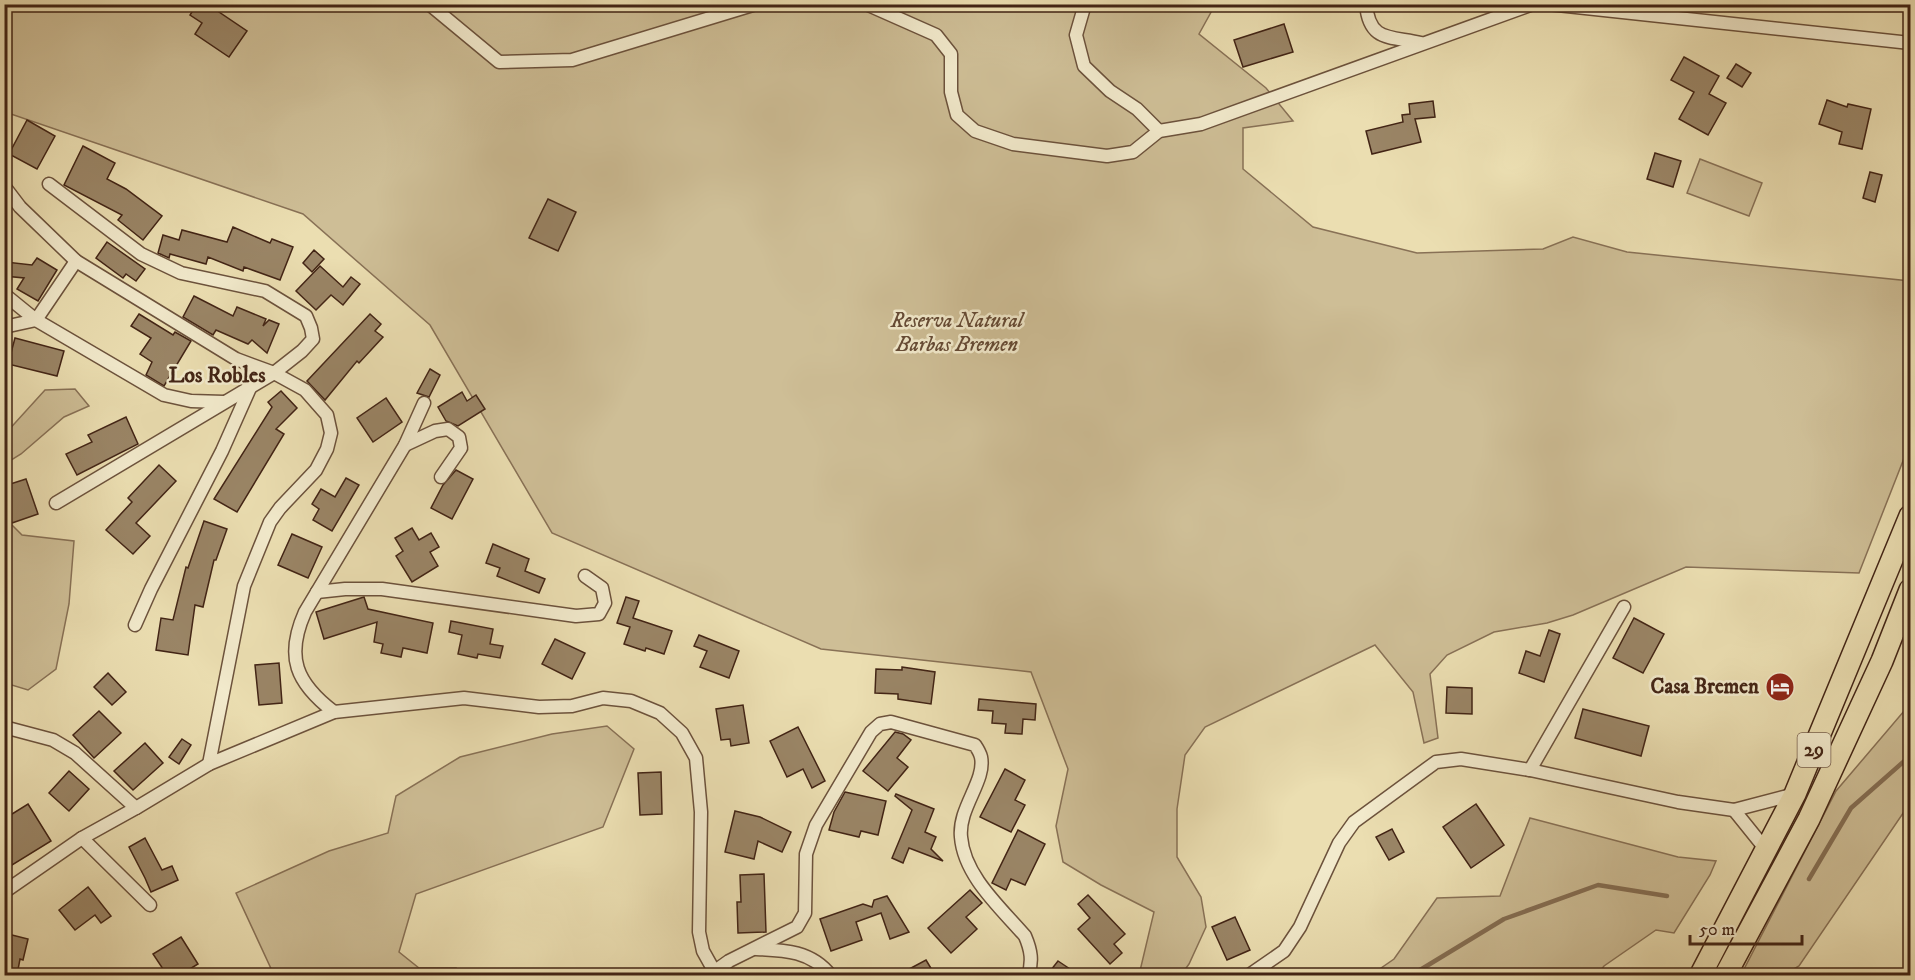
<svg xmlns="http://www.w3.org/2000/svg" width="1915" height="980" font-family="'IM FELL DW Pica',serif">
<rect width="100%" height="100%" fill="#ebdeb1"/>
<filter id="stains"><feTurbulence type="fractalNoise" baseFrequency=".00333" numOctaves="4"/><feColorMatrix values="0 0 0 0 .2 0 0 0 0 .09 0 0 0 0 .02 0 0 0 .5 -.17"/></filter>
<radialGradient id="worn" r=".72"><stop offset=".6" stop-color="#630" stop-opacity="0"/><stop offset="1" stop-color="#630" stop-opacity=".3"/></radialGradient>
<g fill="#cebe96" stroke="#887156" stroke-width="1.5">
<path d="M5,5H1215L1199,34L1266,88L1293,121L1243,128V169L1313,227L1417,253L1543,249L1573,237L1627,252L1910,281V443L1859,573L1686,567L1573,615L1547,623L1494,632L1447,655L1430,674L1438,738L1424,743L1413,692L1375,645L1205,727L1185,755L1177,809V857L1201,897L1206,927L1189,964L1181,975H1139L1154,912L1101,885L1063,862L1056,826L1068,769L1031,672L821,649L552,533L430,325L303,214L5,112Z"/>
<path d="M1700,159L1762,183L1749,216L1687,193Z"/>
<path d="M75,389L89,406L64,417L21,454L5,464V434L45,390Z"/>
<path d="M5,518L22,535L74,541L69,604L56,669L28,690L5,683Z"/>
<path d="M1910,704V803L1799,966L1784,975H1741L1836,791Z"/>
<path d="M607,726L634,749L603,827L416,894L399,952L419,968H456L455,975H274L236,893L329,851L388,833L396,796L460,757L552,734Z"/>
<path d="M1530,818L1678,857L1716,861L1710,875L1674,933L1656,930L1604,966L1597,975H1371L1394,959L1437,898L1500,896Z"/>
</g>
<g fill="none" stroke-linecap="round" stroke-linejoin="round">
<g stroke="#856e53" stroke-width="4.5">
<path d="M1809,879L1851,808L1910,756"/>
<path d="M1415,976L1420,970L1504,919L1598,885L1667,896"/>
</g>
</g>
<g fill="#9a8566" stroke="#422415" stroke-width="1.5">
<path d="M197,4H207L247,31L229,57L195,34L202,23L190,15Z"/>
<path d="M1284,24L1293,52L1243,67L1234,40Z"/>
<path d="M1684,57L1719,76L1709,94L1726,103L1708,135L1679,119L1694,92L1671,80Z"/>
<path d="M1736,64L1751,73L1742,87L1727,78Z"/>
<path d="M1827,100L1847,107L1848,104L1871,109L1862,149L1839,144L1842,132L1819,124Z"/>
<path d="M1433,101L1435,117L1415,119L1421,142L1372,154L1366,131L1403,122L1402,115L1410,114L1409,104Z"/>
<path d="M27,120L55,136L37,169L9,154Z"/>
<path d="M83,146L115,163L107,179L126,189L162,216L143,240L118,220L122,215L64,185Z"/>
<path d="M1655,153L1681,161L1673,187L1647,179Z"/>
<path d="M1870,172L1882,175L1875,202L1863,198Z"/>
<path d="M548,199L576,212L558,251L529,238Z"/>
<path d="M233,227L270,243L272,239L293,247L280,280L244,267L243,271L208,257L206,264L170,254L169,258L158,253L163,235L179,240L182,230L227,242Z"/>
<path d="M107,242L145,269L136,281L126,274L123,278L96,258Z"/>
<path d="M314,250L324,259L312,272L303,263Z"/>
<path d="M37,258L57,270L38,301L17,289L24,278L4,276L6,262L32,265Z"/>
<path d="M320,266L343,287L351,277L360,284L343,305L331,295L316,310L296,291Z"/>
<path d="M194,296L233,316L237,307L266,319L263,326L269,320L279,324L267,353L252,340L248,344L216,330L213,335L183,317Z"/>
<path d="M139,314L173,335L175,332L191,341L164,386L146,375L152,362L140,354L151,338L131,326Z"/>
<path d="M370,314L381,324L375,331L383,337L359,363L357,361L325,400L307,381Z"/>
<path d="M15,338L64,351L57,376L8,364Z"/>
<path d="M430,369L440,375L429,397L417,393Z"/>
<path d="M281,391L297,408L276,429L284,434L237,512L214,499L272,407L268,402Z"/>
<path d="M462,392L467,401L476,395L485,409L458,426L446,421L438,407Z"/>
<path d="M386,398L402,422L373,442L357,418Z"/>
<path d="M126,417L138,444L77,475L66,454L92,442L88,435Z"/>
<path d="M159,465L176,481L136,523L150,536L133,554L106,530L132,502L128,498Z"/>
<path d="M456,470L473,479L452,519L431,508L443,485Z"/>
<path d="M346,478L359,485L332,531L313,520L319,509L312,504L321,489L335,497Z"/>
<path d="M26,479L38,514L12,523L4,501V486Z"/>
<path d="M204,521L227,529L216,560H214L203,607L195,605L188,655L156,650L161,618L173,620L186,567L188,568Z"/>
<path d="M412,528L419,540L431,533L439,547L430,552L438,566L412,582L396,556L403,551L395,538Z"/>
<path d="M292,534L322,547L308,578L278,565Z"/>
<path d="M493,544L529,559L525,571L545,579L539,593L497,576L500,568L486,563Z"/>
<path d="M364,597L368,609L433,623L427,653L403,648L401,657L381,653L383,644L374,642L377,622L324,639L316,612Z"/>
<path d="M626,597L639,601L633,618L672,631L664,654L646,648L645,651L624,644L630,627L617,623Z"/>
<path d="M1634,618L1664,634L1643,673L1613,658Z"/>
<path d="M451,621L493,629L490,644L503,646L500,658L478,654L477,658L458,654L462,635L449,632Z"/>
<path d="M1549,630L1560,634L1544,682L1519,673L1526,651L1540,656Z"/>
<path d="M699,635L739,651L729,678L700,667L707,651L694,646Z"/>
<path d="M555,639L585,653L572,679L542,664Z"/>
<path d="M279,663L282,703L259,705L255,665Z"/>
<path d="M902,667L935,672L931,704L898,699V694L875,693L876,669L902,670Z"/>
<path d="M108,673L126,692L112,705L94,687Z"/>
<path d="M1447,687L1472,688V714L1446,713Z"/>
<path d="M979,699L1036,704L1035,720L1023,719L1022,734L1005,733L1006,724L992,723L993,711L978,710Z"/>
<path d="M743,705L749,743L731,746L730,739L721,740L716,709Z"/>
<path d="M1583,709L1649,726L1641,756L1575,738Z"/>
<path d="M99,711L121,733L94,758L73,735Z"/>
<path d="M798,727L825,781L812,788L803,769L787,777L770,741Z"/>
<path d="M895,732L903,734L911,740L897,758L908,767L888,791L863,771Z"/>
<path d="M182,739L191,745L179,764L169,757Z"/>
<path d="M145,743L163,763L133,790L114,771Z"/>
<path d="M1005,769L1025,780L1015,800L1025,805L1011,832L980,817Z"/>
<path d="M69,771L89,789L69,811L49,793Z"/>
<path d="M661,772L662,814L640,815L638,773Z"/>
<path d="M845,792L886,801L878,835L861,831L859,837L829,830L834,812Z"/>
<path d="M896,794L934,809L925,832L936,837L931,849L943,861L909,848L903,863L892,858L912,810L895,796Z"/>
<path d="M28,804L51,841L4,870V819Z"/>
<path d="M1476,804L1504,845L1471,868L1443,827Z"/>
<path d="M735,811L760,817L791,832L782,852L758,841L754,859L725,852Z"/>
<path d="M1392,829L1404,852L1389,860L1376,837Z"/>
<path d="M1018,830L1045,844L1025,885L1011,879L1006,890L992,883Z"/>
<path d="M145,838L162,870L172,866L178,880L151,892L145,878L129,847Z"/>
<path d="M764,874L766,932L738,933L737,902H741L740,875Z"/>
<path d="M88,887L111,916L101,923L95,915L75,930L59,910Z"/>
<path d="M970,890L982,903L966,917L977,929L951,953L928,928Z"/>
<path d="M1088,895L1125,934L1114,944L1122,953L1110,964L1078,929L1090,918L1078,904Z"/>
<path d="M887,896L909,932L890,939L881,913L856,922L862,940L831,951L820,919L863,904L872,907L874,900Z"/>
<path d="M1235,917L1250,950L1227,960L1212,927Z"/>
<path d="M4,933L28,939L23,960L20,959L17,975L4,974Z"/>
<path d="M181,937L198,964L180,975H167L153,954Z"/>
<path d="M926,960L935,975H898Z"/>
<path d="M1058,961L1079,975H1047Z"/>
</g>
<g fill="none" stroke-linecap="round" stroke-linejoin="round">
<g stroke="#6c523c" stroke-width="15">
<g id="minor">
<path d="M429,4L499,62L572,60L756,4"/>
<path d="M866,4L936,35L951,54V92L957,115L975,131L1013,144L1107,156L1133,152L1159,131L1201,124L1533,4"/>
<path d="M1085,4L1076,35L1084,66L1110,91L1137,109L1159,131"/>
<path d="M1366,4C1369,42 1390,36 1421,43"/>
<path d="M1548,4L1910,43"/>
<path d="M49,184L141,254L181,273L265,291L306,316L311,328L313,339L302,351L274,373L56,503"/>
<path d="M4,186L20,207L76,261L236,359L274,373L305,390L327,415L331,433L327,449L316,470L280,508L270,522L244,586L209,764"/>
<path d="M4,294L36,320L164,395L191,401L224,402"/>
<path d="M4,327L36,320L76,261"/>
<path d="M405,445L435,431L448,429L459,437L461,448L441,477"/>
<path d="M317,592L345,589H382L576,616L599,614L605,603L602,588L585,576"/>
<path d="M135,625L151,589L222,451L250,388"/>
<path d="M334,712C296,683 285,657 305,612L405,445L424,403"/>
<path d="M4,727L53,740L75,753L136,808"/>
<path d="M1530,770L1624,607"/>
<path d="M1734,810L1767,851"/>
<path d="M82,838L150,905"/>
<path d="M4,894L7,890L82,838L136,808L209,764L334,712L464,698L539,707L572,706L603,698L631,701L660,713L682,733L696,758L701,812L699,932L703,951L717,976"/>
<path d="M756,949C785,950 812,951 831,976"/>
<path d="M715,971L729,961L797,927L805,913L806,854L816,825L871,732L880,724L891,722L975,745C977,748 980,753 981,757C986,781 958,808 961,837C964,876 1001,908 1025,936C1031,950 1033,961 1028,976"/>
<path d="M1248,976L1284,951L1300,927L1339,843L1354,822L1436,762L1461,759L1530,770L1678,802L1734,810L1795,794"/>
</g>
</g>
<g stroke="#422415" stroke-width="24">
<g id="trunk">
<path d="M1700,976L1795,794L1910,516"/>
<path d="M1725,976L1809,819L1882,661L1910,590"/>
</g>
</g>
<use href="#minor" stroke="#f2eacc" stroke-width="12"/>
<use href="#trunk" stroke="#ebdeb1" stroke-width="21"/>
</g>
<defs>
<g id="hotel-disc" transform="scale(1.5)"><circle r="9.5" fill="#8f2418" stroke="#f2eacc"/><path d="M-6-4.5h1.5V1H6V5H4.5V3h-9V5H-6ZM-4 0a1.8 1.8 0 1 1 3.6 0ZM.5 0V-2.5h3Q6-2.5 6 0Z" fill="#fff"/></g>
</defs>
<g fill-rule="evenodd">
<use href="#hotel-disc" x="1780" y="687"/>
</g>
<g text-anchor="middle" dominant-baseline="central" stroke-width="5" stroke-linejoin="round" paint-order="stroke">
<rect fill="#f2eacc" stroke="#775f4c" stroke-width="1.5" x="1797.5" y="733" width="33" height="34" rx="4.5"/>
<g font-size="20" font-weight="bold" fill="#422415">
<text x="1814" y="750">29</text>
</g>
<g font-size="21" font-style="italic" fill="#654a35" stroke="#f2eacc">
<text x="957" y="321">Reserva Natural<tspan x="957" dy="24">Barbas Bremen</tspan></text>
</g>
<g font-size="21" font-weight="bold" fill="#422415" stroke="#f2eacc" text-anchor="end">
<text x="1759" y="687">Casa Bremen</text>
</g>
<g font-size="22" font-weight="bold" fill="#422415" stroke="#f2eacc">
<text x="217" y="375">Los Robles</text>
</g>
</g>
<rect width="1915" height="980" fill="none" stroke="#ebdeb1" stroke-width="24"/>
<rect x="6" y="6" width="1903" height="968" fill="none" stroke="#422415" stroke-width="3"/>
<rect x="12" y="12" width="1891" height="956" fill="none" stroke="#422415" stroke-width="1.5"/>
<path d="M1690 935v9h112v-9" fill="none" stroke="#422415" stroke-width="3"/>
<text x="1699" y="935" font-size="18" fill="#422415" stroke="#f2eacc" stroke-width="4.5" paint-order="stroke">50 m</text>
<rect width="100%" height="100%" filter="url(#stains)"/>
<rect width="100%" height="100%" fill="url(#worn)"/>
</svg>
